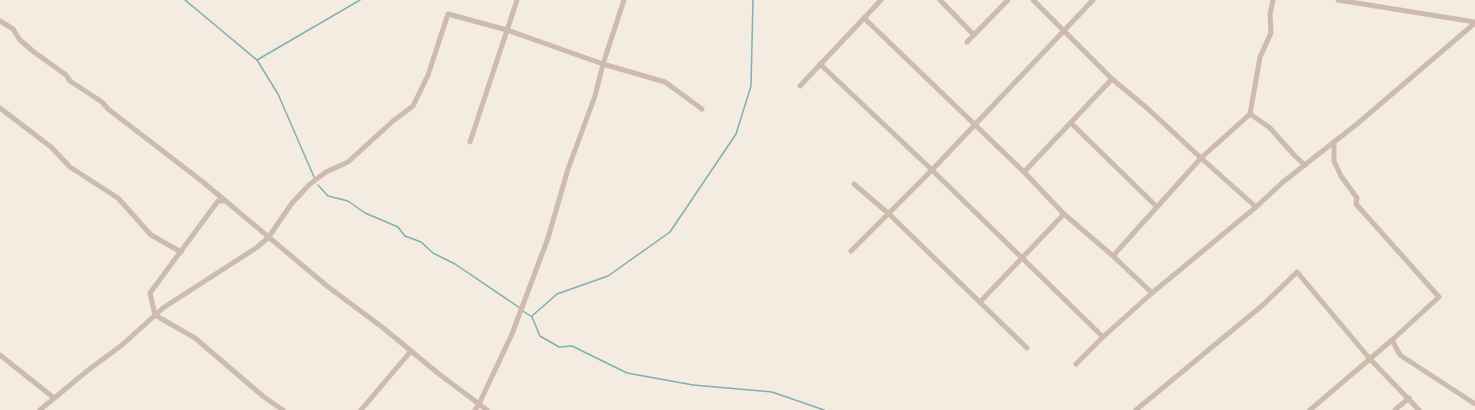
<svg xmlns="http://www.w3.org/2000/svg" width="1475" height="410" font-family="Helvetica,sans-serif">
<rect width="100%" height="100%" fill="#f4ebe1"/>
<g fill="none" stroke-linecap="round" stroke-linejoin="round">
<g stroke="#7fb0b2" stroke-width="1.5">
<path d="M185,0L257,60L278,94L314,177"/>
<path d="M257,60L360,0"/>
<path d="M318,185L328,196L348,201L365,213L398,227L405,236L421,242L433,253L455,264L520,308"/>
<path d="M523,311L532,317L540,336L559,347L572,346L627,373L693,385L772,392L824,410"/>
<path d="M532,316L557,294L608,276L670,232L736,134L751,86L753,0"/>
</g>
<g stroke="#cdbbac" stroke-width="5">
<path d="M940,0L974,35"/>
<path d="M1033,0L1112,79L1147,108L1201,158L1256,207"/>
<path d="M1273,0L1270,14L1271,33L1260,57L1250,114L1269,127L1294,155L1305,165"/>
<path d="M1338,0L1475,22"/>
<path d="M864,18L1024,172L1064,214L1113,256L1152,293"/>
<path d="M0,21L13,29L20,40L34,52L66,75L70,81L102,102L108,109L203,182L327,286L382,327L439,374L479,404L475,410"/>
<path d="M967,42L1008,0"/>
<path d="M820,64L932,170L1103,337"/>
<path d="M800,86L881,0"/>
<path d="M0,108L51,147L70,167L118,198L151,235L181,252"/>
<path d="M1071,123L1157,207"/>
<path d="M470,142L517,0"/>
<path d="M1334,142V161L1341,176L1357,198L1356,204L1439,297L1392,340L1400,355L1475,404"/>
<path d="M1024,172L1112,79"/>
<path d="M854,184L889,214L1027,348"/>
<path d="M225,201H218L150,293L155,315L195,338L264,397L283,410"/>
<path d="M851,251L932,170L1093,0"/>
<path d="M1113,256L1201,158L1250,114"/>
<path d="M980,302L1064,214"/>
<path d="M0,355L54,398"/>
<path d="M1076,364L1103,337L1152,293L1256,207L1283,182L1357,124L1475,23"/>
<path d="M40,410L87,371L122,345L163,308L256,248L268,238L292,203L310,184L326,172L348,162L393,121L413,106L428,75L448,14L507,30L603,64L665,82L702,109"/>
<path d="M361,410L411,351"/>
<path d="M487,410L479,404L512,334L548,238L568,169L595,96L603,64L624,0"/>
<path d="M1136,410L1264,304L1297,272L1370,359L1419,410"/>
<path d="M1310,410L1392,340"/>
<path d="M1395,410L1409,398"/>
</g>
</g>
</svg>
